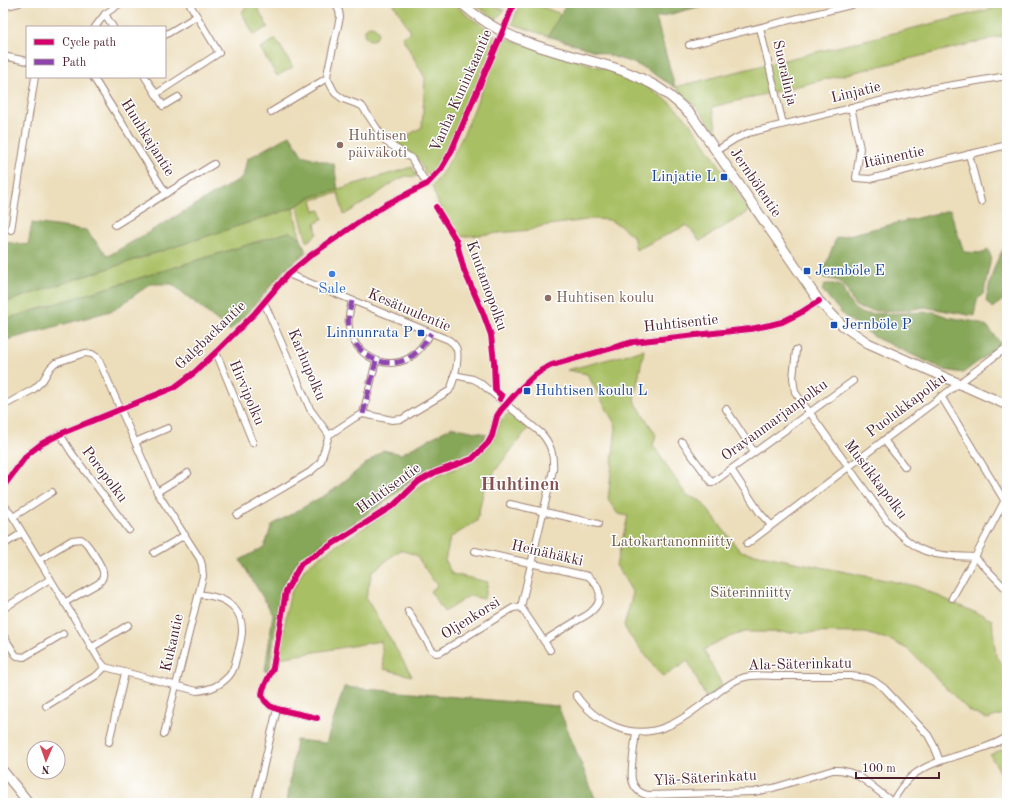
<svg xmlns="http://www.w3.org/2000/svg" width="1010" height="806" font-family="'Old Standard TT',serif">
<rect width="100%" height="100%" fill="#fff"/>
<filter id="ink" filterUnits="userSpaceOnUse"><feTurbulence type="fractalNoise" baseFrequency=".025" numOctaves="2"/><feDisplacementMap in="SourceGraphic" scale="8" xChannelSelector="R" yChannelSelector="G"/><feConvolveMatrix kernelMatrix="1 2 1 2 8 2 1 2 1" color-interpolation-filters="sRGB"/></filter>
<filter id="wash" filterUnits="userSpaceOnUse"><feTurbulence type="fractalNoise" baseFrequency=".012" numOctaves="4" result="noise"/><feDisplacementMap in="SourceGraphic" scale="16" xChannelSelector="R" yChannelSelector="G"/><feGaussianBlur stdDeviation="0.9" result="paint"/><feColorMatrix in="noise" values="0 0 0 0 0 0 0 0 0 0 0 0 0 0 0 0 0 1.4 0 .05"/><feComposite in="paint" operator="in"/></filter>
<g filter="url(#wash)">
<rect width="100%" height="100%" fill="#ecdebb"/>
<g fill="#a9bf63" stroke="#7a6f47">
<path d="M393,3H454L468,16L493,33L496,39L449,149L439,167L432,175H427L417,158L407,151L393,144L422,127L425,78L402,37L411,32Z"/>
<path d="M473,3H488L504,10L496,20Z"/>
<path d="M520,3H532L561,14L548,36L512,24Z"/>
<path d="M252,5H255L257,7L268,27L254,35L242,13L244,9Z"/>
<path d="M1007,5V35L712,107L718,136L699,110L675,87Z"/>
<circle cx="371" cy="33" r="7"/>
<path d="M505,38L622,74L645,85L668,101L686,118L699,135L750,211L700,241L687,225L636,250L633,236L622,227L609,220L594,219L542,226L530,230L458,237L441,211L432,186C464,148 481,89 499,43Z"/>
<path d="M276,39L293,67L277,76L260,48Z"/>
<path d="M412,167L417,176L414,177L406,176L397,180L367,201L344,215L338,193L312,200L315,211L320,210L323,219L319,220V222L315,223L317,234L307,242L297,205L311,197Z"/>
<path d="M293,208L300,237L289,232L3,320V303Z"/>
<path d="M644,350L634,400L656,435L653,445L686,495L701,501L740,551L916,586L992,620L996,657L1007,668V713L987,719L969,711L909,650L892,641L866,633L744,632L721,640L704,650L722,685L706,698L688,661L663,677L629,635L624,626L633,593L616,565L628,516L618,514L608,500L616,426L587,374L567,370Z"/>
<path d="M511,413L529,427L485,484L477,521L450,538L445,561L452,574L488,582L484,599L469,596L444,612L430,591L437,586L416,555L400,550L372,572L366,598L412,676L384,669L381,641L279,658L290,594L305,568L322,555L392,510L415,490L434,477L472,462L491,443L502,419L506,415Z"/>
<path d="M1007,747V783L990,755Z"/>
</g>
<g fill="#86a659" stroke="#686242">
<path d="M567,3H713L656,18L675,87L646,69L633,63L548,36Z"/>
<path d="M290,135L302,155L334,164L338,190L311,197L293,208L3,303V242L28,245L32,223L86,230L108,256L243,177L247,159Z"/>
<path d="M950,210L964,252L984,253L988,249L991,257L984,293L977,300L974,316L924,307L910,310L878,311L861,309L854,305L847,290L839,281L824,278L823,272L836,238Z"/>
<path d="M289,232L300,237L306,252L283,271L260,299L230,331L172,284H150L114,310L11,339L3,340V320Z"/>
<path d="M1007,244V297L992,308L986,301C990,280 994,261 1007,244Z"/>
<path d="M825,284H834L841,286C848,298 849,308 863,314L934,312L948,317L976,322L988,327L1001,344L963,373L945,370L876,338L844,316L822,290Z"/>
<path d="M452,427L486,434L483,442L471,453L431,467L414,478L388,500L297,561L281,590L269,672L265,671L273,614L240,560L264,547L272,525L332,491L383,450L401,454Z"/>
<path d="M344,687L558,706L597,803H287L296,740L326,743Z"/>
</g>
</g>
<g filter="url(#ink)">
<g fill="none" stroke-linecap="round" stroke-linejoin="round">
<g stroke="#9b7e73" stroke-width="8">
<g id="street">
<path d="M335,3L339,11L340,17L328,70L327,78L335,93L343,99L362,106L386,142L411,158L427,184"/>
<path d="M3,7L19,3"/>
<path d="M105,14L113,27"/>
<path d="M95,27L105,14L121,3"/>
<path d="M760,28L783,124"/>
<path d="M165,35L197,16"/>
<path d="M689,45L859,3"/>
<path d="M3,56L27,61"/>
<path d="M93,77L166,193"/>
<path d="M145,77L156,94L219,53L189,3"/>
<path d="M156,94L163,106L178,97"/>
<path d="M851,107L860,148L856,178L870,179L1007,145"/>
<path d="M271,112L327,78"/>
<path d="M716,151L735,139L748,133L929,89L1007,76"/>
<path d="M969,154L981,202"/>
<path d="M115,225L214,164"/>
<path d="M11,230L35,77"/>
<path d="M352,301C350,310 347,319 349,328C354,354 384,372 409,358C419,352 425,342 431,333"/>
<path d="M264,302L310,409L329,435"/>
<path d="M796,350L793,378L795,392L888,522C899,533 910,545 925,551C941,557 959,556 975,557L1007,590"/>
<path d="M216,352L253,443"/>
<path d="M454,375L473,379L479,382L541,433C551,444 554,455 553,470L521,607L550,650"/>
<path d="M941,396L1007,505"/>
<path d="M3,406L34,389L43,380L50,368L55,363L85,353L92,354L98,358L157,492L200,559L202,565L203,576L164,734"/>
<path d="M726,409L754,452"/>
<path d="M363,414L376,361"/>
<path d="M60,434L71,452L129,530"/>
<path d="M884,440L905,467"/>
<path d="M135,442L168,428"/>
<path d="M682,442L712,483L853,381"/>
<path d="M731,469L760,513L771,525"/>
<path d="M3,487L27,455L41,444L60,434L175,387L195,372L216,352L255,313L288,274L311,255L362,220L385,205L427,184L441,169L451,152L505,26L514,3"/>
<path d="M157,492L188,473"/>
<path d="M3,503L13,517L100,661L105,667L197,691C209,690 221,685 229,676C233,671 235,665 236,659C241,643 247,623 235,609C226,598 212,596 199,594"/>
<path d="M510,504L598,524"/>
<path d="M237,515L310,472L319,464L321,461L329,435L356,417L363,414L392,420L402,419L449,391C454,383 459,360 457,350C456,346 453,343 449,340L288,274"/>
<path d="M13,517L52,492"/>
<path d="M747,544L1007,347"/>
<path d="M3,545L22,533"/>
<path d="M475,551L588,576C600,586 605,599 592,611C587,616 579,619 573,623C563,629 553,635 544,641"/>
<path d="M154,553L185,535"/>
<path d="M39,560L72,540L81,539C87,541 101,565 103,571C104,576 102,580 99,583L64,603"/>
<path d="M952,598L975,557L1007,496"/>
<path d="M3,609L50,579"/>
<path d="M408,611L432,650L436,653L441,652L513,608L521,607"/>
<path d="M3,635L15,654L17,656L24,657L63,634"/>
<path d="M91,648L128,625"/>
<path d="M576,695C586,710 599,720 616,727C657,743 685,717 716,694C724,688 732,681 742,678C753,674 767,676 778,676C803,676 827,676 851,676L867,678L874,681L884,688L928,735L934,746L940,761"/>
<path d="M46,706L97,675L105,667"/>
<path d="M317,718L277,709L270,706L265,701L262,695L263,689L273,668L286,591L301,564L394,505L418,482L436,472L472,459L488,443L492,436L497,416L501,410L519,390L535,375L542,370L552,365L591,354L633,342L750,329L770,325L782,322L800,313L819,301"/>
<path d="M636,732C635,743 630,770 632,780C634,788 639,793 647,795L754,792L773,788L833,770C859,768 874,791 895,803"/>
<path d="M109,742L125,673"/>
<path d="M255,803L277,709"/>
<path d="M892,803C897,793 904,783 912,776C938,755 978,755 1007,737"/>
</g>
</g>
<g stroke="#9b7e73" stroke-width="11">
<g id="secondary">
<path d="M461,3C481,21 503,34 529,43C569,58 612,62 650,83C666,91 679,103 692,116L819,301L842,325L868,343L1007,405"/>
<path d="M3,771L29,803"/>
</g>
</g>
<use href="#street" stroke="#fff" stroke-width="6"/>
<use href="#secondary" stroke="#fff" stroke-width="9"/>
<g stroke="#8e44ad" stroke-width="5" stroke-dasharray="10 5" stroke-linecap="butt">
<path d="M352,301C350,310 347,319 349,328C354,354 384,372 409,358C419,352 425,342 431,333"/>
<path d="M363,414L376,361"/>
</g>
<g stroke="#fff" stroke-width="8">
<g id="cycleway">
<path d="M436,207L456,240L464,270L483,313L491,335L494,362L495,390L502,396L500,399"/>
<path d="M3,487L27,455L41,444L60,434L175,387L195,372L216,352L255,313L288,274L311,255L362,220L385,205L427,184L441,169L451,152L505,26L514,3"/>
<path d="M317,718L277,709L270,706L265,701L262,695L263,689L273,668L286,591L301,564L394,505L418,482L436,472L472,459L488,443L492,436L497,416L501,410L519,390L535,375L542,370L552,365L591,354L633,342L750,329L770,325L782,322L800,313L819,301"/>
</g>
</g>
<use href="#cycleway" stroke="#d6006c" stroke-width="6"/>
</g>
</g>
<g fill="#8d6e63" stroke="#fff" stroke-width="1.5">
<circle cx="340" cy="145" r="4"/>
<circle cx="548" cy="298" r="4"/>
</g>
<g fill="#1a4fb4" stroke="#fff" stroke-width="1.5">
<rect x="720" y="173" width="8" height="8" rx="2"/>
<rect x="803" y="267" width="8" height="8" rx="2"/>
<rect x="830" y="321" width="8" height="8" rx="2"/>
<rect x="417" y="329" width="8" height="8" rx="2"/>
<rect x="523" y="387" width="8" height="8" rx="2"/>
</g>
<circle fill="#3f7fe0" stroke="#fff" stroke-width="1.5" cx="332" cy="274" r="4"/>
<g text-anchor="middle" dominant-baseline="central" stroke-width="3" stroke-linejoin="round" paint-order="stroke">
<g font-size="15" fill="#4a1f2b" stroke="#fff">
<text transform="translate(784 73) rotate(77)">Suoralinja</text>
<text transform="translate(462 91) rotate(-66)">Vanha Kuninkaantie</text>
<text transform="translate(856 93) rotate(-14)">Linjatie</text>
<text transform="translate(147 138) rotate(58)">Huuhkajantie</text>
<text transform="translate(894 158) rotate(-12)">Itäinentie</text>
<text transform="translate(755 183) rotate(56)">Jernbölentie</text>
<text transform="translate(486 286) rotate(70)">Kuutamopolku</text>
<text transform="translate(409 311) rotate(23)">Kesätuulentie</text>
<text transform="translate(681 324) rotate(-6)">Huhtisentie</text>
<text transform="translate(211 336) rotate(-44)">Galgbackantie</text>
<text transform="translate(306 365) rotate(67)">Karhupolku</text>
<text transform="translate(246 393) rotate(67)">Hirvipolku</text>
<text transform="translate(907 406) rotate(-37)">Puolukkapolku</text>
<text transform="translate(775 421) rotate(-36)">Oravanmarjanpolku</text>
<text transform="translate(104 475) rotate(53)">Poropolku</text>
<text transform="translate(875 480) rotate(53)">Mustikkapolku</text>
<text transform="translate(389 489) rotate(-36)">Huhtisentie</text>
<text transform="translate(547 554) rotate(13)">Heinähäkki</text>
<text transform="translate(471 619) rotate(-32)">Oljenkorsi</text>
<text transform="translate(173 643) rotate(-77)">Kukantie</text>
<text transform="translate(800 665) rotate(-1)">Ala-Säterinkatu</text>
<text transform="translate(705 779) rotate(-3)">Ylä-Säterinkatu</text>
</g>
<g font-size="15" fill="#785e54" stroke="#fff" text-anchor="start">
<text x="348" y="136">Huhtisen<tspan x="348" dy="17">päiväkoti</tspan></text>
<text x="556" y="298">Huhtisen koulu</text>
</g>
<g font-size="15" fill="#164399" stroke="#fff" text-anchor="start">
<text x="716" y="177" text-anchor="end">Linjatie L</text>
<text x="815" y="271">Jernböle E</text>
<text x="842" y="325">Jernböle P</text>
<text x="413" y="333" text-anchor="end">Linnunrata P</text>
<text x="535" y="391">Huhtisen koulu L</text>
</g>
<g font-size="15" fill="#366cbe" stroke="#fff">
<text x="332" y="289">Sale</text>
</g>
<g font-size="15" fill="#6b573f" stroke="#fff">
<text x="672" y="542">Latokartanonniitty</text>
<text x="751" y="593">Säterinniitty</text>
</g>
<g font-size="19" font-weight="bold" fill="#845251" stroke="#fff">
<text x="520" y="485">Huhtinen</text>
</g>
</g>
<rect width="1010" height="806" fill="none" stroke="#fff" stroke-width="16"/>
<rect x="26" y="26" width="140" height="52" fill="#ffffff" stroke="#b7a5aa"/>
<rect x="34" y="39" width="20" height="6" fill="#d6006c" stroke="#b7a5aa"/>
<text x="62" y="46" font-size="12" fill="#4a1f2b">Cycle path</text>
<rect x="34" y="59" width="20" height="6" fill="#8e44ad" stroke="#b7a5aa"/>
<text x="62" y="66" font-size="12" fill="#4a1f2b">Path</text>
<g transform="translate(46 760) rotate(182)"><circle r="19" fill="#ffffff" stroke="#b7a5aa"/>
<path d="M0-3L7 15L0 10L-7 15Z" fill="#d1495b"/>
<text y="-6" font-size="11" font-weight="bold" text-anchor="middle" fill="#4a1f2b">N</text>
</g>
<path d="M856 772v6h83v-6" fill="none" stroke="#4a1f2b" stroke-width="2"/>
<text x="862" y="772" font-size="12" fill="#4a1f2b" stroke="#ffffff" stroke-width="3" paint-order="stroke">100 m</text>
</svg>
